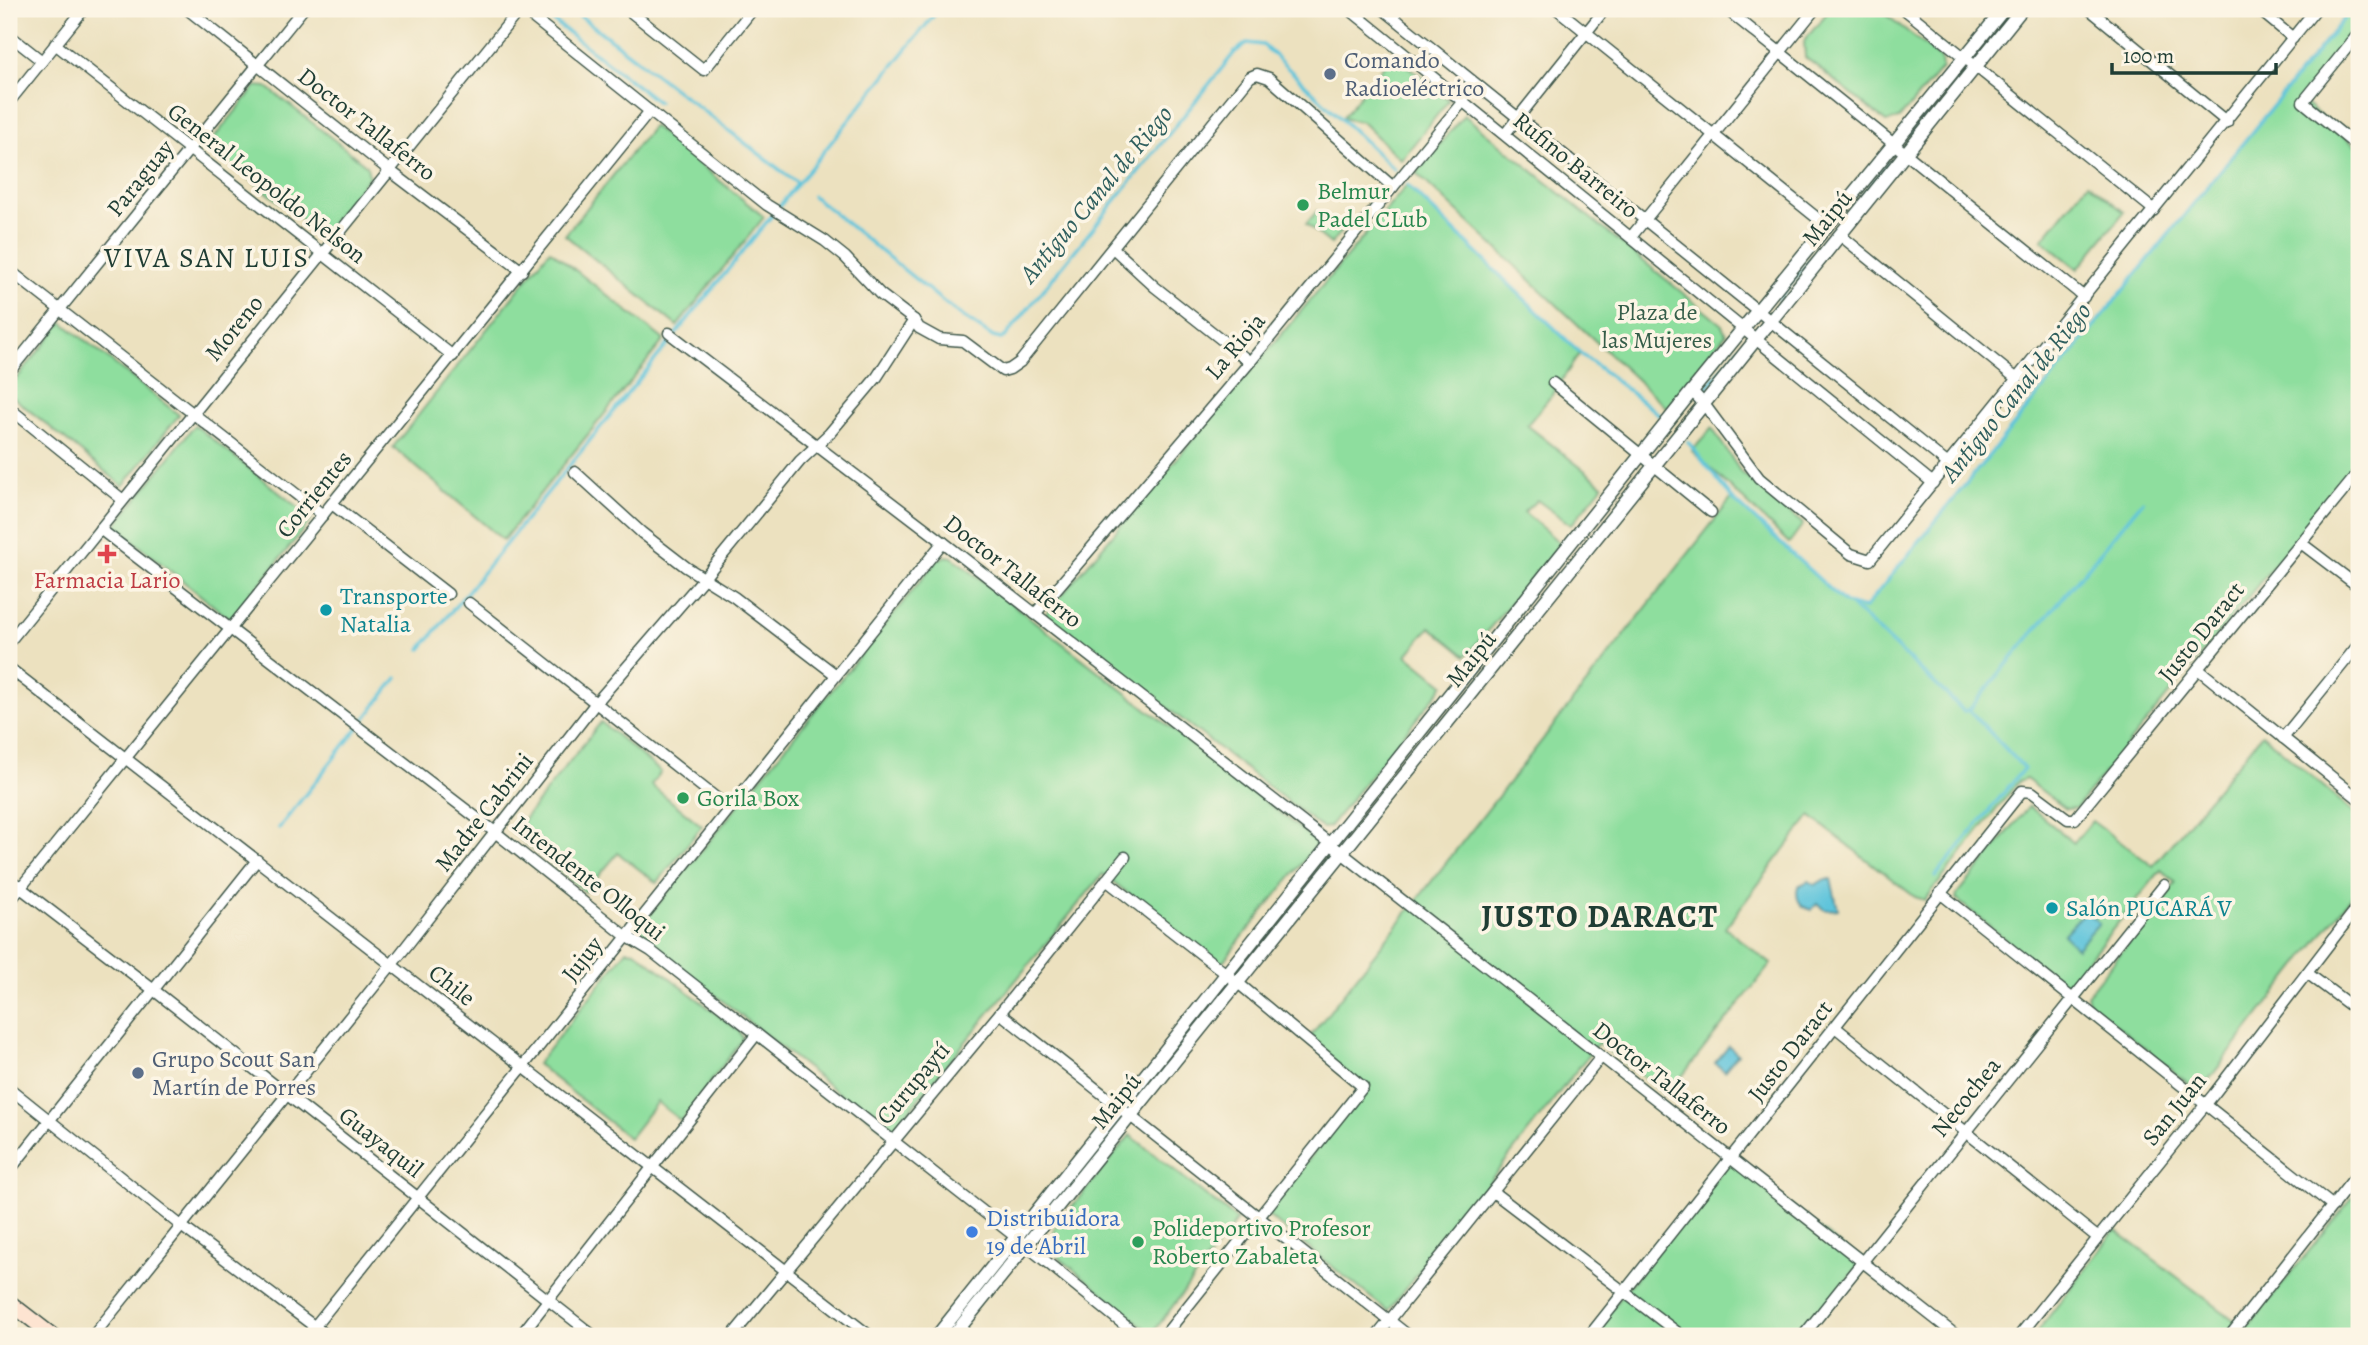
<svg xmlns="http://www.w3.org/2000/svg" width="2368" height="1345" font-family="Alegreya,serif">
<rect width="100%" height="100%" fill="#fcf5e5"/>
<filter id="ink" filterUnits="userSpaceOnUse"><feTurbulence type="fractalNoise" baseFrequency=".0143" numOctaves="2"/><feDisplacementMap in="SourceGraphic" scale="14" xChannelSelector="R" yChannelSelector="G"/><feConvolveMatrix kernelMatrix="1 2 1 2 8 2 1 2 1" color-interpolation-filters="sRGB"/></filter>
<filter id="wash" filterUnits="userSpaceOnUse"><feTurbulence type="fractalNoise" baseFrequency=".00686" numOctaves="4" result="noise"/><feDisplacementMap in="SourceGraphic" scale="28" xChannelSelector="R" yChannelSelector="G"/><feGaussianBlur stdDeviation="1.57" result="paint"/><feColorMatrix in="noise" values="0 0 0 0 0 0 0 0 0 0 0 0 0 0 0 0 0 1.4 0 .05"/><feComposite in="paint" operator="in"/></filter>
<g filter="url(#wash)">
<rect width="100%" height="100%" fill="#ece1bf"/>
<g fill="#8ede9e" stroke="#568e69" stroke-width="2">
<path d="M1830,9H1879L1941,58L1942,68L1899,119L1886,122L1805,57L1804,41Z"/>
<path d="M2351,9H2359V33L2303,102L2359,148V461L2076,808L2066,809L2026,779L2018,782L1925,900L1915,897L1810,816L1725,928L1771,964L1667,1095L1598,1043L1388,1311L1267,1215L1363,1087L1308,1039L1732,498L1845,603L1865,608Z"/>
<path d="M1393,54L1449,100L1401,160L1362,122L1342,118Z"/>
<path d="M256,86L267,87L367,166L369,177L325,231H316L216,152L213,139Z"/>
<path d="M1464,115L1722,325L1726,334L1667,408L1416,173Z"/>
<path d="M653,126L764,217L677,326L565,235Z"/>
<path d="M2088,183L2124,212L2078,269L2042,240Z"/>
<path d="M1407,185L1580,353L1552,395L1527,425L1603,485L1571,525L1537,500L1524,512L1561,544L1466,656L1430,627L1407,655L1444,685L1329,827L1322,828L1046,614Z"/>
<path d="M1317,211L1341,232L1331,244L1306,224Z"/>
<path d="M550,250L664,340L503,540L393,447Z"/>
<path d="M62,322L179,415L123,486L9,394V388Z"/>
<path d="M195,425L312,519L231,620L115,526Z"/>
<path d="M1712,428L1740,471L1803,524L1789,543L1692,451Z"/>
<path d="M947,556L952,557L1316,841V846L1220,965L1103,874L890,1134L641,936L642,924L938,559Z"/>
<path d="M601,722L661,772L651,785L702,826L657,883L618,853L585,892L513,833Z"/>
<path d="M2262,734L2359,817V887L2199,1092L2089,1003L2087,995L2176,883L2161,870L2069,983L2062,985L1956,899L1957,895L2029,806L2074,843L2092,821L2153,866Z"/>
<path d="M627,950L635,951L739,1031L743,1039L681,1121L657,1102L629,1138L537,1064Z"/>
<path d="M1130,1135L1237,1220L1152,1334L1055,1254L1054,1229Z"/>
<path d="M1731,1159L1862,1262L1803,1336H1589Z"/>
<path d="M2359,1189V1336H2034L2115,1230L2246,1329Z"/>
</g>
<g fill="#5ec4db" stroke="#3e8088" stroke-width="2">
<path d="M1825,879H1831L1838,909L1825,910L1818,903L1811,910C1799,906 1795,898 1798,886L1809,881L1815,885Z"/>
<path d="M2085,911L2099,923L2077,948L2063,935Z"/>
<path d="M1729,1046L1738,1054L1724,1071L1715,1063Z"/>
</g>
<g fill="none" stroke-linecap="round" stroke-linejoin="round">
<g stroke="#5ec4db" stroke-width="3.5">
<path d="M538,9L658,102"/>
<path d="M571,9L797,183"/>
<path d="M1985,42L2012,9"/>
<path d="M1911,134L1956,78"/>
<path d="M1407,185L1580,353L1661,416"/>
<path d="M813,196L956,312L993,337L1001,339L1006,336L1235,52L1247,43L1263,45L1275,56L1394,169"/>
<path d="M1778,300L1888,163"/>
<path d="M1704,391L1740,347"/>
<path d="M1688,442L1732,498L1845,603L1865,608L2352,9"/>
<path d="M1852,606L1964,711L1969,710L2024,768L1935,877"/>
<path d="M421,649L939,9"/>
<path d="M1969,710L2143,501"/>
<path d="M279,828L397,678"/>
</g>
</g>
</g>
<g filter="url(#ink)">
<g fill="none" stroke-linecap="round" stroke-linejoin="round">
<g stroke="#3e5649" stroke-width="13">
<g id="minor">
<path d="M187,9L389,170L522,271"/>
<path d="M522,9L767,205L825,241L845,257L880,294L914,320L919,328L939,339L963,341L1003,371L1010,369L1020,362L1250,77L1257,74L1269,78L1393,187"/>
<path d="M627,9L704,70L753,9"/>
<path d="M1349,9L1933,483"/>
<path d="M1383,9L1948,464"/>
<path d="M1557,9L1827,226"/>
<path d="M1726,9L2084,297"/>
<path d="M1904,9L2154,210"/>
<path d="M2089,9L2227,122"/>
<path d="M2258,9L2293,38"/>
<path d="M2359,33L2303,102L2359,148"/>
<path d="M9,35L42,61"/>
<path d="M55,44L453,356"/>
<path d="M9,102L84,9"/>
<path d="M1505,134L1605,9"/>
<path d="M1840,235L2017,379"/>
<path d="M1631,237L1815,9"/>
<path d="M1113,248L1155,287L1250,362"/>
<path d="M9,270L323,515"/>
<path d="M669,333L943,542L1342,853L1957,1336"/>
<path d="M9,372L303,9"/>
<path d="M1553,383L1711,512"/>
<path d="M1692,391L1704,404L1759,478L1851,554L1870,560L2316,9"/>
<path d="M9,408L123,500"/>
<path d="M575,472L642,533L686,567L734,597L836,675"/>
<path d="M332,504L448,594"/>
<path d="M100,529L495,832L626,936L651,951L1017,1238L1138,1336"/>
<path d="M2301,543L2359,587"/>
<path d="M469,603L729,808"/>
<path d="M1035,614L1250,362L1464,100"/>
<path d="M9,642L520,9"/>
<path d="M9,668L870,1336"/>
<path d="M2198,669L2359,799"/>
<path d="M2283,738L2359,644"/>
<path d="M9,879L155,991L594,1336"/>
<path d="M1106,880L1238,983L1363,1087L1164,1336"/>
<path d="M1940,893L2333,1206"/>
<path d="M9,902L650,111"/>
<path d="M2307,973L2359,1012"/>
<path d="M1000,1013L1409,1336"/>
<path d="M1835,1027L2097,1237"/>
<path d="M9,1088L180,1225L327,1336"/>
<path d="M9,1171L257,860"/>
<path d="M1493,1192L1682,1336"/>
<path d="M2232,1333L2359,1172"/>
<path d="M93,1336L401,953L595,704L703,579L800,461L829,434L877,377L914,320"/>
<path d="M307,1336L943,542"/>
<path d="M520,1336L756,1035"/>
<path d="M732,1336L1000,1013L1125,857"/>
<path d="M1377,1336L1601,1057"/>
<path d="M1589,1336L2022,791L2032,792L2068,819H2075L2359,472"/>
<path d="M1803,1336L2164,885"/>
<path d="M2019,1336L2214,1094L2359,905"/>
</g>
</g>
<g stroke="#3e5649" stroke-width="15">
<g id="tertiary">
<path d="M937,1336L1692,391L2004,9"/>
<path d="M953,1336L2022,9"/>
</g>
</g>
<g stroke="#3e5649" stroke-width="17">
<path id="secondary" d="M9,1302L53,1336"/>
</g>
<use href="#minor" stroke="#fff" stroke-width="10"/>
<use href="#tertiary" stroke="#fff" stroke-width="12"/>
<use href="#secondary" stroke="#fde4d1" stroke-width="14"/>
</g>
</g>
<g fill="#5c6f8a" stroke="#fcf5e5" stroke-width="2.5">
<circle cx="1330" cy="74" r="7"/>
<circle cx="138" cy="1073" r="7"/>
</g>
<g fill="#2e9e5b" stroke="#fcf5e5" stroke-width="2.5">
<circle cx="1303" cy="205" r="7"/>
<circle cx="683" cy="798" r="7"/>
<circle cx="1138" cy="1242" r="7"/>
</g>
<path fill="#e0444e" stroke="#fcf5e5" stroke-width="2.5" d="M103.5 543.5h7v7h7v7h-7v7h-7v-7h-7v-7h7z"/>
<g fill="#0f9aa8" stroke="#fcf5e5" stroke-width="2.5">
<circle cx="326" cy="610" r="7"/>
<circle cx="2052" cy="908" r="7"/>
</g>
<circle fill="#3f7fe0" stroke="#fcf5e5" stroke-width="2.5" cx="972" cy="1232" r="7"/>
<g text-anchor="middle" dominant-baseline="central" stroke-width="7" stroke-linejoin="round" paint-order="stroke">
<g font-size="24" fill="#4e5e75" stroke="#fcf5e5" text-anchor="start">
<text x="1344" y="60">Comando<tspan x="1344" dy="28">Radioeléctrico</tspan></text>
<text x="152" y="1059">Grupo Scout San<tspan x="152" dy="28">Martín de Porres</tspan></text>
</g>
<g font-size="24" fill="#1f3d34" stroke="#fcf5e5">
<text transform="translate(367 124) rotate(38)">Doctor Tallaferro</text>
<text transform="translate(1576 165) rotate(39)">Rufino Barreiro</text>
<text transform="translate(140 178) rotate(-51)">Paraguay</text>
<text transform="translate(267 183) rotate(38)">General Leopoldo Nelson</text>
<text transform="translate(1827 218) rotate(-51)">Maipú</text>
<text transform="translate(234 328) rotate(-51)">Moreno</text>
<text transform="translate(1235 346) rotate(-50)">La Rioja</text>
<text transform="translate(314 494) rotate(-51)">Corrientes</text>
<text transform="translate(1013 571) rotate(38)">Doctor Tallaferro</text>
<text transform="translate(2201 632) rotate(-51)">Justo Daract</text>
<text transform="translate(1471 659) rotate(-51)">Maipú</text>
<text transform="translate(484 812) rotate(-52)">Madre Cabrini</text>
<text transform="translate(589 878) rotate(38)">Intendente Olloqui</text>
<text transform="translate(582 959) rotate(-52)">Jujuy</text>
<text transform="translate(452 985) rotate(38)">Chile</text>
<text transform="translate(1790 1051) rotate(-52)">Justo Daract</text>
<text transform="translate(1662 1078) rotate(38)">Doctor Tallaferro</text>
<text transform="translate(913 1083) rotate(-50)">Curupaytí</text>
<text transform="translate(1966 1097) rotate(-51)">Necochea</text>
<text transform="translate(1116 1101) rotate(-51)">Maipú</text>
<text transform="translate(2174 1109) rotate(-51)">San Juan</text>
<text transform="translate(381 1142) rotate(38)">Guayaquil</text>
</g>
<g font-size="24" fill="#27864d" stroke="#fcf5e5" text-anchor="start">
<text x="1317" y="191">Belmur<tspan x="1317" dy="28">Padel CLub</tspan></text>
<text x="697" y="798">Gorila Box</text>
<text x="1152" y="1228">Polideportivo Profesor<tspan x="1152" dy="28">Roberto Zabaleta</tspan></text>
</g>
<g font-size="24" fill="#355d49" stroke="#fcf5e5">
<text x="1657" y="312">Plaza de<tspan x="1657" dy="28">las Mujeres</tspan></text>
</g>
<g font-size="24" fill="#be3a42" stroke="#fcf5e5">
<text x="107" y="580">Farmacia Lario</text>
</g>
<g font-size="24" fill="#0d838f" stroke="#fcf5e5" text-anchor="start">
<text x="340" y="596">Transporte<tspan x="340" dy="28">Natalia</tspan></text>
<text x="2066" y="908">Salón PUCARÁ V</text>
</g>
<g font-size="24" fill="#366cbe" stroke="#fcf5e5" text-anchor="start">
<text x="986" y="1218">Distribuidora<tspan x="986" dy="28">19 de Abril</tspan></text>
</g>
<g font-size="26" font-style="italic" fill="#2f5f5e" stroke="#fcf5e5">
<text transform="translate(1096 194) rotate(-50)">Antiguo Canal de Riego</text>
<text transform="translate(2016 392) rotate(-51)">Antiguo Canal de Riego</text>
</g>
<g font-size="28" letter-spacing="2" fill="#1f3d34" stroke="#fcf5e5">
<text x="207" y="258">VIVA SAN LUIS</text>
</g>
<g font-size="32" font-weight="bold" letter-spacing="2" fill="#1f3d34" stroke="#fcf5e5">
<text x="1600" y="916">JUSTO DARACT</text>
</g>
</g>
<rect width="2368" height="1345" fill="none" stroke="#fcf5e5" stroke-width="35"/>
<path d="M2112 63v10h164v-10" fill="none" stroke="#1f3d34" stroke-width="3.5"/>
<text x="2123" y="63" font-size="21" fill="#1f3d34" stroke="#fcf5e5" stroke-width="5" paint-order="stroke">100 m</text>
</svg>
